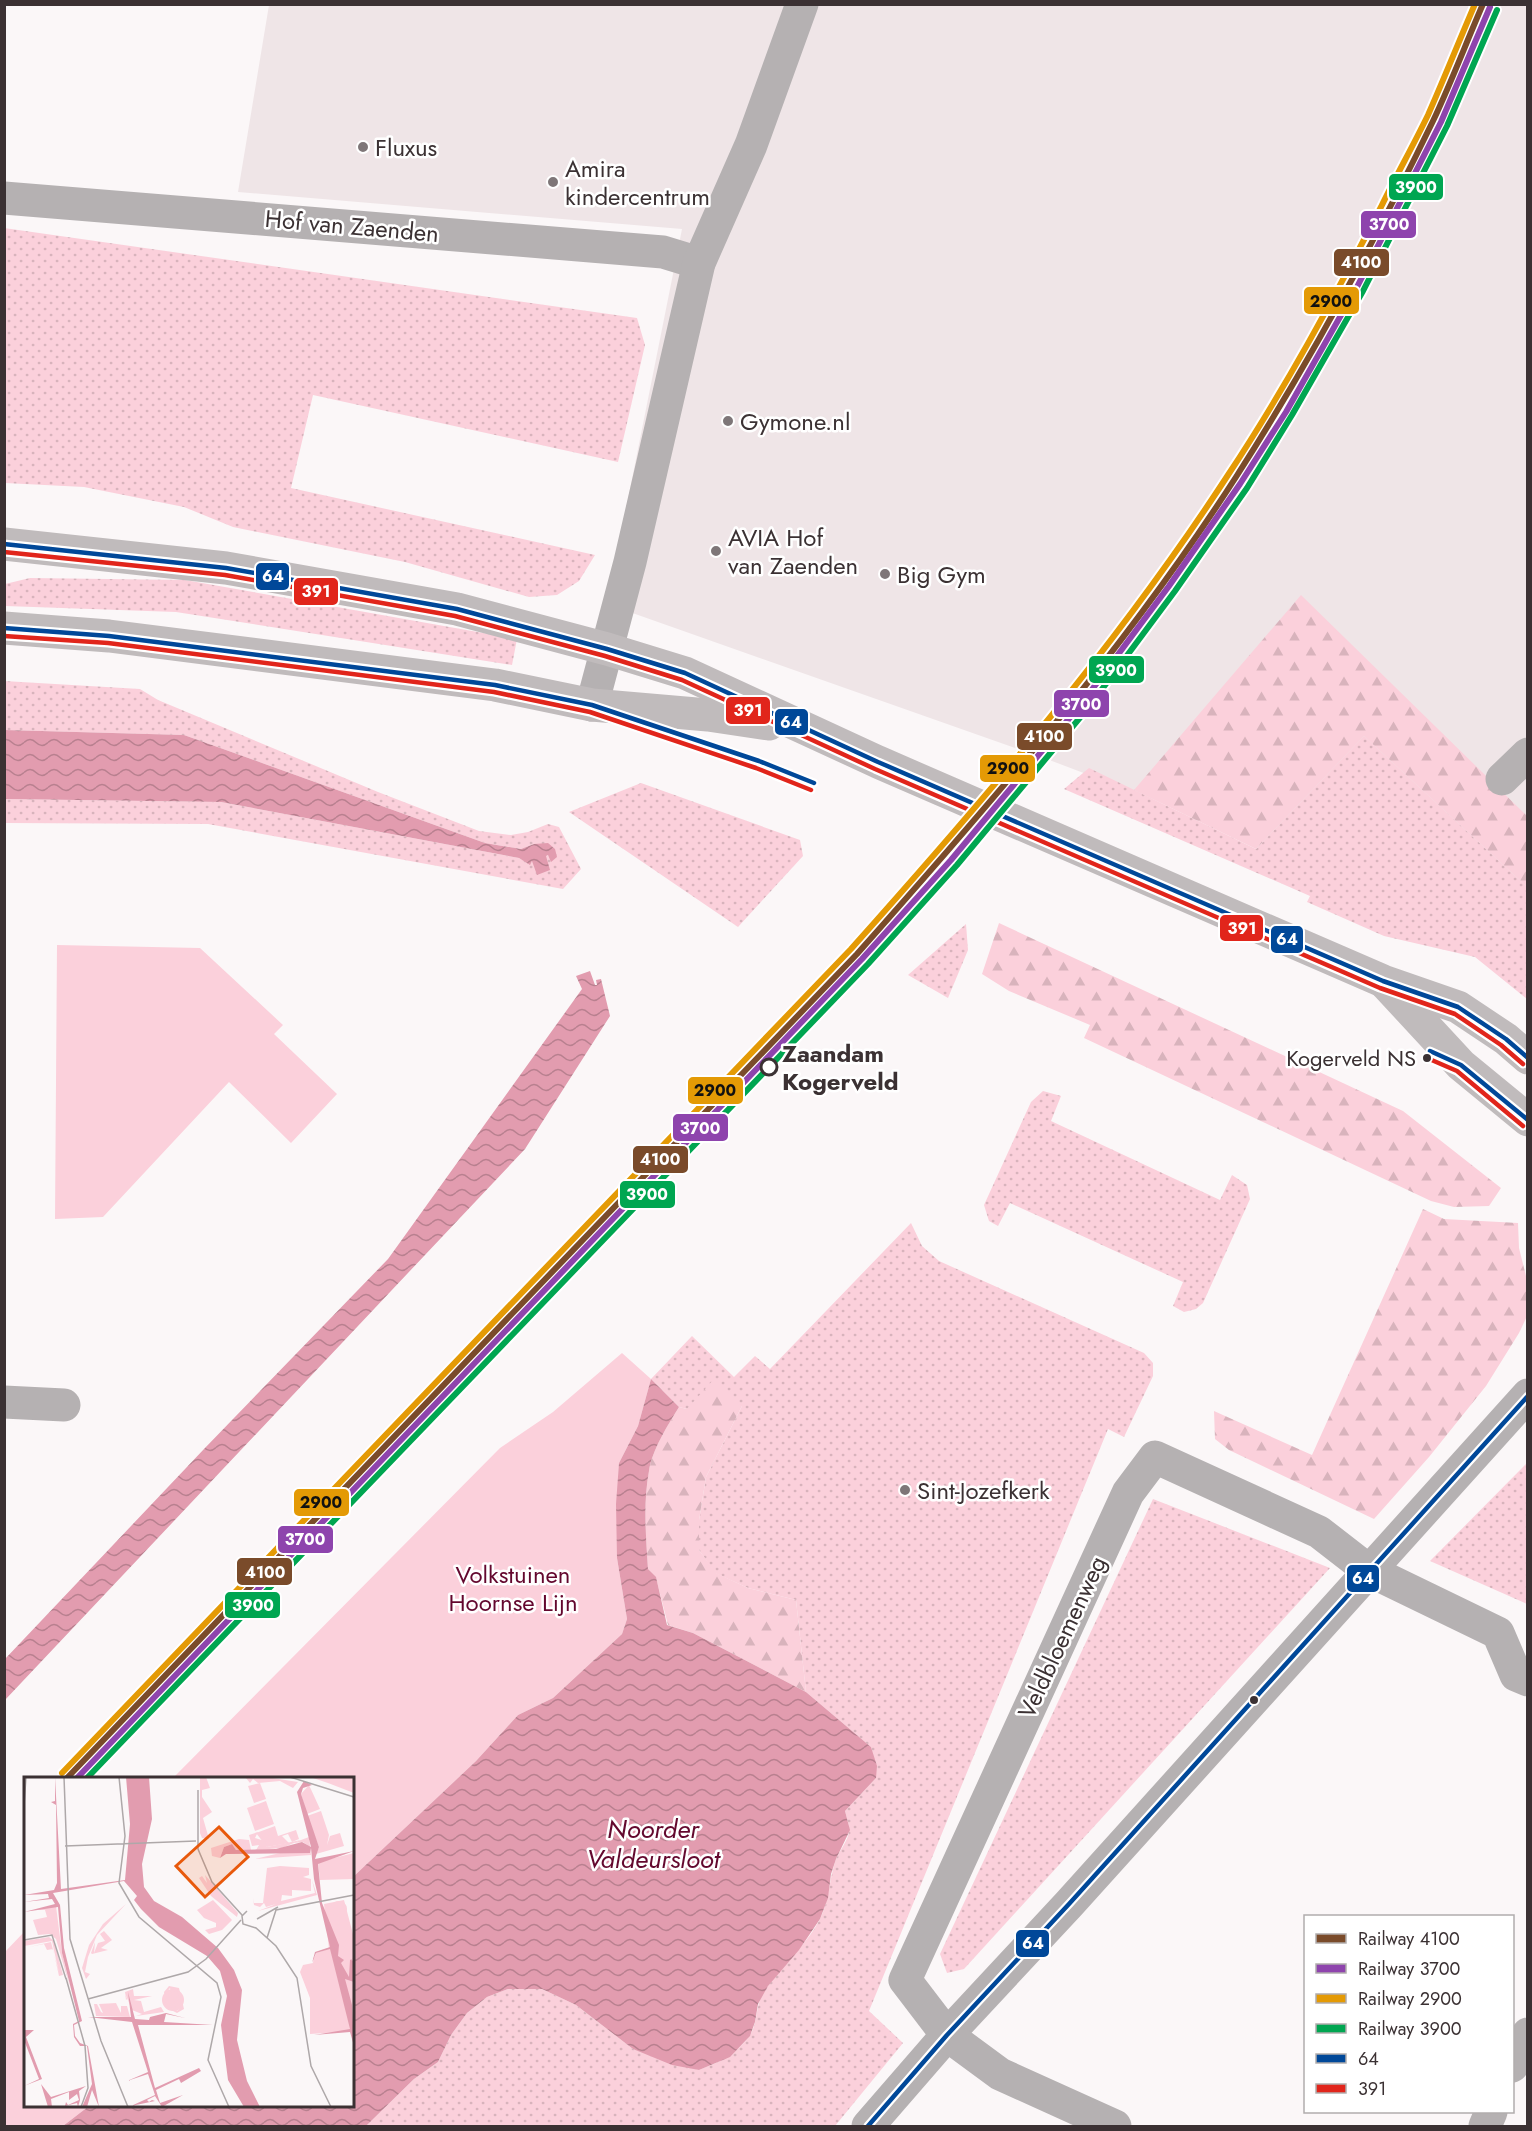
<svg xmlns="http://www.w3.org/2000/svg" width="1532" height="2131" font-family="Jost,sans-serif">
<defs>
<pattern id="grass-dots" width="8" height="8" patternUnits="userSpaceOnUse" patternTransform="scale(1.5)"><rect width="8" height="8" fill="#fbd0db"/><path d="M2 2h.1M6 6h.1" fill="none" stroke="#d8b3bc" stroke-width="1.8" stroke-linecap="round"/></pattern>
<pattern id="forest-firs" width="22" height="20" patternUnits="userSpaceOnUse" patternTransform="scale(1.5)"><rect width="22" height="20" fill="#fbd0db"/><path d="M5 1l3.5 6h-7zM16 11l3.5 6h-7z" fill="#d8b3bc"/></pattern>
<pattern id="water-waves" width="16" height="10" patternUnits="userSpaceOnUse" patternTransform="scale(1.5)"><rect width="16" height="10" fill="#e29caf"/><path d="M0 5q4-4 8 0t8 0" fill="none" stroke="#b8808f"/></pattern>
</defs>
<rect width="100%" height="100%" fill="#fbf7f8"/>
<path fill="#efe5e7" d="M269,5H1527V955L1492,928L1052,761L607,604L682,229L238,192Z"/>
<g fill="url(#grass-dots)">
<path d="M4,228L637,318L645,345L618,462L313,395L291,488L595,555L579,581L557,595L529,597L405,562L233,527L184,507L84,487L5,483Z"/>
<path d="M30,578L185,580L517,639L512,665L176,612L5,606V584Z"/>
<path d="M4,681L140,689L158,700L378,792L479,831L511,835L528,832L548,824L559,827L581,869L563,889L208,824L5,823V799L221,802L519,858L530,864L532,861L547,855L554,860L534,844L521,849L485,843L184,735L5,730Z"/>
<path d="M1364,736L1527,887V999L1475,957L1384,936L1307,902L1310,896L1064,789L1089,768L1256,849Z"/>
<path d="M641,783L800,840L803,856L738,927L569,812Z"/>
<path d="M966,924L968,950L948,998L908,975Z"/>
<path d="M1043,1091L1061,1096L1051,1121L1220,1200L1232,1175L1247,1185L1250,1199L1203,1303L1196,1309L1184,1312L1173,1306L1183,1282L1010,1203L998,1226L989,1221L984,1205L1031,1102Z"/>
<path d="M911,1223L922,1246L939,1261L1144,1353L1153,1363V1376L1124,1437L1108,1429L869,2011L903,2043L835,2126H366L414,2079L438,2062L451,2035L467,2013L487,1997L508,1989H542L576,2005L633,2049L699,2070C721,2061 732,2057 748,2038C758,2026 755,2009 762,1995C778,1968 805,1948 820,1919C829,1901 829,1881 835,1862C838,1852 850,1839 849,1829C849,1823 846,1816 845,1811L876,1778L871,1747L806,1692L796,1600L748,1588L715,1573L699,1550V1520L706,1477L742,1406L687,1409L679,1407L651,1379L692,1336L734,1377L755,1356L770,1369Z"/>
<path d="M1527,1463V1604L1430,1561Z"/>
<path d="M1153,1499L1330,1568L964,1969L947,1973L940,1954Z"/>
</g>
<g fill="url(#forest-firs)">
<path d="M1301,595L1527,816V887L1364,736L1256,849L1134,790Z"/>
<path d="M999,923L1403,1111L1501,1188L1489,1206L1454,1207L1431,1201L1084,1038L1090,1025L1009,991L982,974Z"/>
<path d="M1423,1209L1444,1219L1518,1223L1519,1248L1528,1284L1527,1316L1519,1333L1486,1386L1429,1457L1374,1519L1229,1450L1215,1439L1214,1411L1312,1455Z"/>
<path d="M714,1379L742,1406L706,1477L699,1520V1550L716,1573L748,1588L796,1600L806,1692L693,1633L668,1625L656,1578L648,1569C646,1537 643,1503 649,1471C652,1450 668,1425 679,1407L687,1409Z"/>
</g>
<g fill="#fbd0db">
<path d="M57,945L200,948L283,1025L274,1034L337,1094L291,1143L229,1082L103,1217L55,1219Z"/>
<path d="M622,1353L651,1379L638,1426L619,1463L617,1558L627,1619L622,1634L553,1698L518,1715L476,1761L353,1877L352,1778H173L500,1448L553,1412Z"/>
<path d="M25,1931L26,2106H89L63,2126H5L4,1953Z"/>
</g>
<g fill="url(#water-waves)">
<path d="M5,730L184,735L485,843L521,849L534,844L548,843L555,849L557,857L551,862L548,855L546,856L550,870L537,875L532,861L530,865L519,858L221,802L5,799Z"/>
<path d="M590,971L595,985H597L596,980L601,979L610,1016L525,1149L5,1700V1659L204,1449L388,1259L582,989L576,976Z"/>
<path d="M651,1379L679,1407C668,1425 652,1450 649,1471C643,1503 646,1537 648,1569L656,1577L667,1625L693,1633L806,1692L871,1747L877,1766L876,1778L845,1811L850,1830L836,1859L831,1874L828,1898L820,1919L799,1950L768,1986L758,2004L755,2022L750,2036L730,2057L699,2070L672,2065L633,2049L576,2005L542,1989H508L487,1997L467,2013L451,2035L438,2062L414,2079L366,2126H63L89,2106H352L353,1877L476,1761L518,1715L553,1698L622,1634L627,1619L617,1558L616,1504L619,1463L638,1426Z"/>
</g>
<g fill="none" stroke-linecap="round" stroke-linejoin="round">
<g stroke="#b5b1b2" stroke-width="33">
<path d="M4,198L663,252L699,263"/>
<path d="M592,705L630,562L699,263L751,145L802,4"/>
<path d="M1502,779L1528,754"/>
<path d="M4,1402L64,1405"/>
<path d="M1512,2066L1528,2034"/>
<path d="M868,2126L947,2035L1069,1904L1528,1395"/>
<path d="M1115,2126L1000,2074L947,2035L905,1980L1128,1493L1155,1457L1319,1532L1368,1570L1498,1633L1516,1675L1528,1680"/>
<path d="M1485,2126L1491,2112"/>
</g>
<g stroke="#c0bbbc" stroke-width="33">
<path d="M4,544L226,568L457,609L607,649L685,673L878,762L1383,981L1458,1007L1506,1039L1528,1058"/>
<path d="M4,628L109,636L495,685L592,705L708,715L769,724"/>
<path d="M1386,984L1461,1065L1528,1120"/>
</g>
<g stroke="#fff" stroke-width="9">
<g id="bus-1">
<path d="M4,544L226,568L457,609L607,649L685,673L878,762L1383,981L1458,1007L1506,1039L1528,1058"/>
<path d="M4,628L109,636L495,685L592,705L759,761L814,783"/>
<path d="M1430,1051L1461,1065L1528,1120"/>
<path d="M868,2126L947,2035L1069,1904L1528,1396"/>
</g>
</g>
<g stroke="#fff" stroke-width="9">
<g id="bus-2">
<path d="M4,552L225,575L455,616L605,656L682,680L875,769L1380,988L1455,1014L1501,1045L1523,1064"/>
<path d="M4,636L108,643L494,692L590,712L756,768L811,790"/>
<path d="M1427,1058L1457,1071L1523,1126"/>
</g>
</g>
<use href="#bus-1" stroke="#004899" stroke-width="4.5"/>
<use href="#bus-2" stroke="#e1251b" stroke-width="4.5"/>
<g stroke="#fff" stroke-width="10">
<path id="rail-1" d="M67,1778L857,954C991,803 1126,648 1236,477C1309,363 1374,243 1433,121C1451,83 1466,43 1483,4"/>
</g>
<g stroke="#fff" stroke-width="10">
<path id="rail-2" d="M77,1778L862,959L951,860L1082,703L1169,586L1240,484L1286,412L1357,287L1441,122L1490,7"/>
</g>
<g stroke="#fff" stroke-width="10">
<path id="rail-3" d="M62,1773L851,949C986,798 1118,644 1228,475C1285,389 1334,298 1381,207C1396,176 1413,146 1428,115C1444,79 1459,41 1475,4"/>
</g>
<g stroke="#fff" stroke-width="10">
<path id="rail-4" d="M87,1778L868,964L957,865L1088,708L1175,591L1247,488L1292,415L1363,291L1447,126L1497,10"/>
</g>
<use href="#rail-1" stroke="#7a4b2a" stroke-width="6"/>
<use href="#rail-2" stroke="#8e44ad" stroke-width="6"/>
<use href="#rail-3" stroke="#e49a05" stroke-width="6"/>
<use href="#rail-4" stroke="#00a651" stroke-width="6"/>
</g>
<g fill="#7e7678" stroke="#fff" stroke-width="2">
<circle cx="363" cy="147" r="6"/>
<circle cx="553" cy="182" r="6"/>
<circle cx="728" cy="421" r="6"/>
<circle cx="716" cy="551" r="6"/>
<circle cx="885" cy="574" r="6"/>
<circle cx="905" cy="1490" r="6"/>
</g>
<g fill="#3b3133" stroke="#fff" stroke-width="2">
<circle cx="1427" cy="1058" r="5"/>
<circle cx="1254" cy="1700" r="5"/>
</g>
<circle fill="#fff" stroke="#3b3133" stroke-width="3" cx="769" cy="1067" r="8"/>
<g text-anchor="middle" dominant-baseline="central" stroke-width="5" stroke-linejoin="round" paint-order="stroke">
<g font-size="22" fill="#3b3133" stroke="#fff" text-anchor="end">
<text x="1416" y="1058">Kogerveld NS</text>
</g>
<g font-size="24" fill="#3b3133" stroke="#fff" text-anchor="start">
<text x="375" y="147">Fluxus</text>
<text x="565" y="168">Amira<tspan x="565" dy="28">kindercentrum</tspan></text>
<text x="740" y="421">Gymone.nl</text>
<text x="728" y="537">AVIA Hof<tspan x="728" dy="28">van Zaenden</tspan></text>
<text x="897" y="574">Big Gym</text>
<text x="917" y="1490">Sint-Jozefkerk</text>
</g>
<g font-size="24" fill="#3b3133" stroke="#fff">
<text transform="translate(352 226) rotate(5)">Hof van Zaenden</text>
<text transform="translate(1062 1637) rotate(-65)">Veldbloemenweg</text>
</g>
<g font-size="24" font-weight="bold" fill="#3b3133" stroke="#fff" text-anchor="start">
<text x="782" y="1053">Zaandam<tspan x="782" dy="28">Kogerveld</tspan></text>
</g>
<g font-size="24" fill="#63072e" stroke="#fff">
<text x="513" y="1574">Volkstuinen<tspan x="513" dy="28">Hoornse Lijn</tspan></text>
</g>
<g font-size="26" font-style="italic" fill="#63082e" stroke="#fff">
<text x="653" y="1829">Noorder<tspan x="653" dy="30">Valdeursloot</tspan></text>
</g>
</g>
<g transform="translate(24 1777)">
<rect width="330" height="330" fill="#fbf7f8"/>
<path d="M176,0H182L186,11L178,13V20L188,35L179,41L185,62L178,61L176,56ZM236,6L242,22L230,26L224,9ZM285,8L296,32L283,37L277,17ZM242,24L250,47L231,54L223,31ZM297,34L305,58L303,68L306,59L316,56L320,69L292,77L295,70L283,39ZM251,49L254,59L272,53L275,62L268,65L264,57L258,59L265,66L243,70L232,56ZM285,60L287,78L231,82L256,76H286V70L279,65L269,66ZM215,62L225,63L227,73H212L208,67L200,70L196,81L188,79L187,71ZM256,89L285,91V98L279,100L287,102V114L268,113V119L258,118L257,124L291,116L288,103L293,118L234,134L252,127L242,130L240,126L236,130L230,128L229,121L230,126H239L243,91ZM181,98L214,136L213,140L187,119L175,101L178,99L183,106ZM189,123L208,143L198,153L185,157L181,153L192,150V146L180,141L173,133ZM102,127L73,158L64,180L61,195L66,197L62,202L58,191L65,168L79,147ZM32,129L38,176L46,210L32,162L26,157L14,158L9,143L23,140L21,133H11ZM80,154L88,163L77,171L84,173L68,177L67,176L71,165L70,176L74,166L81,164L76,157ZM25,160L30,164L39,198L35,199L29,172L23,173L20,167L5,170L27,165L35,196L28,164L0,169V164ZM138 223a11 11 0 1 1 22 0a11 11 0 1 1-22 0ZM109,212L110,219H128L110,223L117,224L120,235L137,230L140,235L112,239L118,237L108,233L101,216L103,222L102,223L101,215ZM92,226L97,236V229H103L106,240L72,239L70,227H73L77,235L79,236L75,227Z" fill="#fbd0db"/>
<path d="M212,0H242L274,5L269,11L256,4L234,6L229,2L226,6L222,1ZM234,55L231,61L241,64L243,70L277,63L258,71L232,73L235,68L228,69L225,58Z" fill="#fbd0db"/>
<path d="M286,0H330V16L304,6ZM320,123L330,161V254L286,257V221L276,195L279,188L289,186L292,176L305,172L300,127Z" fill="#fbd0db"/>
<path d="M330,76V102L296,103L294,85ZM307 132a8 8 0 1 1 16 0a8 8 0 1 1-16 0ZM305,172L311,191L306,198L290,192L289,181ZM145,209L155,211L160,232L153,236L143,231L140,215ZM146,211L147,216L153,214L157,229L153,234L151,229L145,231L141,217Z" fill="#fbd0db" fill-rule="evenodd"/>
<path d="M31,0L37,112L101,103L106,47L102,0H125L128,42L118,87L120,110L130,124L158,140L194,171L210,193L218,213L213,263L223,304L236,330H220L204,303L197,248L203,219L196,194L183,179L135,150L117,132L110,123L113,119L100,104L29,116L36,128L40,171L58,244L50,248L51,259L56,266L64,269L75,330L68,313L63,330H58L68,307L63,269H56L50,260L49,247L55,244L38,176L34,130L0,135L31,127L28,122L0,125L25,121L24,117L0,118L30,113L33,106L32,28L27,25L31,24ZM280,4L288,8L279,11L277,17L295,70L291,82L330,74L294,87L298,126L315,168L314,179L320,183L317,186L325,200L326,183L330,181L327,183L330,184V205L321,202L328,228L330,269L326,255L290,258L326,252L306,172L292,176L288,186L291,175L306,170L290,102L287,71L286,76L202,77L196,81L200,70L208,67L212,73L252,72L278,65L287,70L273,15ZM104,215L111,242L125,243L126,240L142,236L161,241V223V241L142,237L140,245L189,248H114L131,311L175,291L177,294L157,306L155,302L132,313L136,326L159,318L138,330L131,319L123,323L125,325L128,323L131,324L107,329L131,318L124,297L103,304L124,295L108,245L64,240H107ZM0,253H10L2,260L18,302L0,309L15,302L0,263ZM17,307L27,320L62,309L55,314L56,323L54,330L53,326L41,329L42,325L44,328L55,323L53,317L45,323V315L27,322L28,330H24Z" fill="#e29caf"/>
<path fill="none" stroke="#aea8a9" stroke-width="1.5" d="M40,0L46,162L77,264L104,330M95,0L101,59L95,106L115,140L193,206L197,220L184,283L205,330M266,0L330,20M174,13V72L188,105L218,138M0,28L2,0M41,69L172,64M223,134L218,139L219,147L232,151L252,169L273,201L287,289L307,330M233,142L254,130M243,161L252,133L330,118M0,163L28,158L42,202M42,201L61,269L64,311L57,330M64,222L164,195L182,182L217,143"/>
<path fill="#e8590c" fill-opacity="0.15" stroke="#e8590c" stroke-width="3" d="M195,50L224,80L181,120L152,89Z"/>
<rect width="330" height="330" fill="none" stroke="#3b3133" stroke-width="3"/>
</g>
<g stroke="#fff" stroke-width="2">
<rect x="1388" y="173" width="56" height="28" rx="6" fill="#00a651"/>
<rect x="1360" y="210" width="57" height="29" rx="6" fill="#8e44ad"/>
<rect x="1333" y="248" width="57" height="29" rx="6" fill="#7a4b2a"/>
<rect x="1303" y="286" width="57" height="29" rx="6" fill="#e49a05"/>
<rect x="255" y="562" width="35" height="29" rx="6" fill="#004899"/>
<rect x="293" y="577" width="46" height="29" rx="6" fill="#e1251b"/>
<rect x="1088" y="655" width="57" height="29" rx="6" fill="#00a651"/>
<rect x="1053" y="689" width="57" height="29" rx="6" fill="#8e44ad"/>
<rect x="725" y="696" width="46" height="29" rx="6" fill="#e1251b"/>
<rect x="774" y="708" width="35" height="28" rx="6" fill="#004899"/>
<rect x="1016" y="722" width="57" height="29" rx="6" fill="#7a4b2a"/>
<rect x="979" y="754" width="57" height="29" rx="6" fill="#e49a05"/>
<rect x="1219" y="914" width="45" height="28" rx="6" fill="#e1251b"/>
<rect x="1270" y="925" width="34" height="29" rx="6" fill="#004899"/>
<rect x="687" y="1076" width="57" height="29" rx="6" fill="#e49a05"/>
<rect x="672" y="1113" width="57" height="29" rx="6" fill="#8e44ad"/>
<rect x="632" y="1145" width="57" height="29" rx="6" fill="#7a4b2a"/>
<rect x="619" y="1180" width="57" height="29" rx="6" fill="#00a651"/>
<rect x="293" y="1488" width="57" height="29" rx="6" fill="#e49a05"/>
<rect x="277" y="1525" width="57" height="29" rx="6" fill="#8e44ad"/>
<rect x="236" y="1557" width="57" height="29" rx="6" fill="#7a4b2a"/>
<rect x="1346" y="1564" width="34" height="29" rx="6" fill="#004899"/>
<rect x="224" y="1591" width="57" height="28" rx="6" fill="#00a651"/>
<rect x="1015" y="1929" width="35" height="29" rx="6" fill="#004899"/>
</g>
<g font-size="16" text-anchor="middle" font-weight="bold" fill="#fff">
<text x="1416" y="193">3900</text>
<text x="1389" y="230">3700</text>
<text x="1361" y="268">4100</text>
<text x="273" y="582">64</text>
<text x="316" y="597">391</text>
<text x="1116" y="676">3900</text>
<text x="1081" y="710">3700</text>
<text x="748" y="716">391</text>
<text x="791" y="728">64</text>
<text x="1044" y="742">4100</text>
<text x="1242" y="934">391</text>
<text x="1287" y="945">64</text>
<text x="700" y="1134">3700</text>
<text x="660" y="1165">4100</text>
<text x="647" y="1200">3900</text>
<text x="305" y="1545">3700</text>
<text x="265" y="1578">4100</text>
<text x="1363" y="1584">64</text>
<text x="253" y="1611">3900</text>
<text x="1033" y="1949">64</text>
</g>
<g font-size="16" text-anchor="middle" font-weight="bold" fill="#111">
<text x="1331" y="307">2900</text>
<text x="1008" y="774">2900</text>
<text x="715" y="1096">2900</text>
<text x="321" y="1508">2900</text>
</g>
<rect width="1532" height="2131" fill="none" stroke="#3b3133" stroke-width="12"/>
<rect x="1304" y="1915" width="210" height="198" fill="#ffffff" stroke="#b1adad" stroke-width="1.5"/>
<rect x="1316" y="1934" width="30" height="9" fill="#7a4b2a" stroke="#b1adad" stroke-width="1.5"/>
<text x="1358" y="1945" font-size="18" fill="#3b3133">Railway 4100</text>
<rect x="1316" y="1964" width="30" height="9" fill="#8e44ad" stroke="#b1adad" stroke-width="1.5"/>
<text x="1358" y="1975" font-size="18" fill="#3b3133">Railway 3700</text>
<rect x="1316" y="1994" width="30" height="9" fill="#e49a05" stroke="#b1adad" stroke-width="1.5"/>
<text x="1358" y="2005" font-size="18" fill="#3b3133">Railway 2900</text>
<rect x="1316" y="2024" width="30" height="9" fill="#00a651" stroke="#b1adad" stroke-width="1.5"/>
<text x="1358" y="2035" font-size="18" fill="#3b3133">Railway 3900</text>
<rect x="1316" y="2054" width="30" height="9" fill="#004899" stroke="#b1adad" stroke-width="1.5"/>
<text x="1358" y="2065" font-size="18" fill="#3b3133">64</text>
<rect x="1316" y="2084" width="30" height="9" fill="#e1251b" stroke="#b1adad" stroke-width="1.5"/>
<text x="1358" y="2095" font-size="18" fill="#3b3133">391</text>
</svg>
